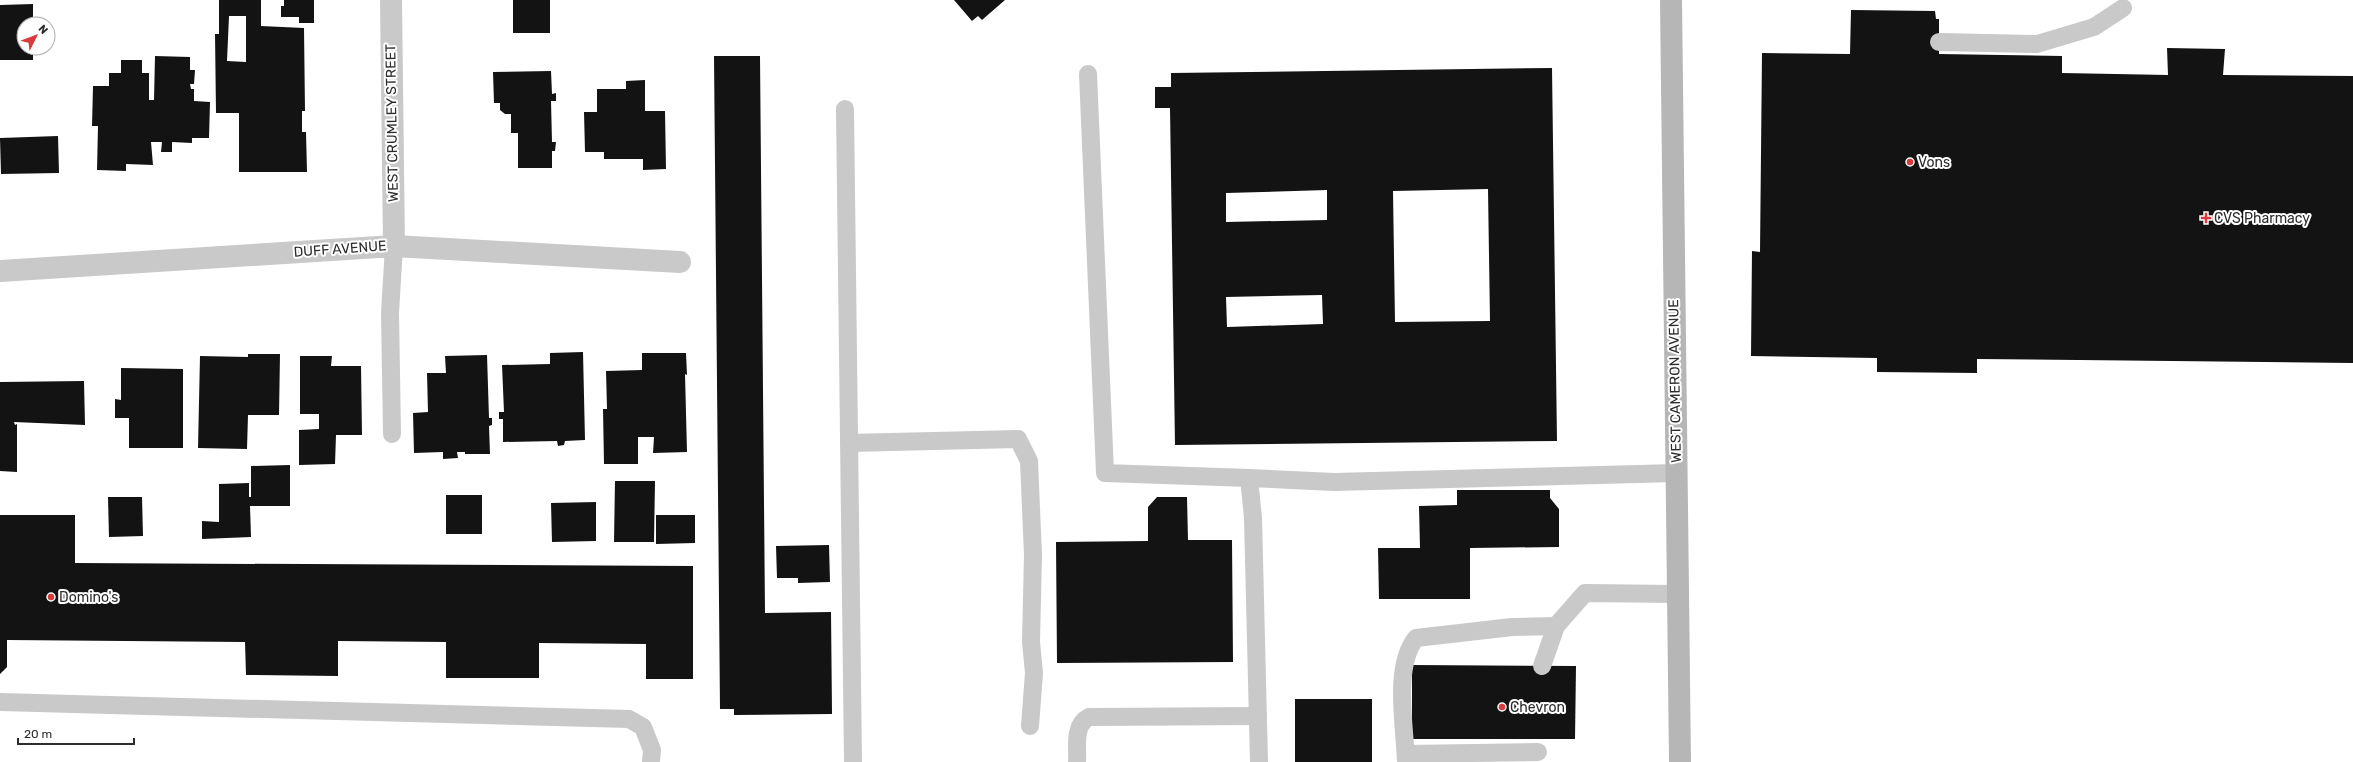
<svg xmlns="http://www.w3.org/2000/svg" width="2353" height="762" font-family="Rubik,sans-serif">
<rect width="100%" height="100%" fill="#fff"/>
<g fill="#131313" fill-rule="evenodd">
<path d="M219,0H261V26L304,28L305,111H302V132H306L307,172H239V113H216L215,34H219ZM229,16H246V62L227,61Z"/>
<path d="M284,0H314V23H299V17H281V6H284Z"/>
<rect x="513" y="0" width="37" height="33"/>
<path d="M954,0H1005L982,20L978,16L972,21Z"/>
<path d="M33,4V24H24V48H33V60H0V5Z"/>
<path d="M1851,10L1935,11L1936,19H1939V54L2062,56V73L2168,75L2167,48L2225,49L2223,75L2353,76V363L1977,359V373L1877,372V358L1751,356L1752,251L1760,252L1762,53L1850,54Z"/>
<path d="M155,56L190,57V70H195L194,84H190L191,89H194V101L210,102L209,138H192V143L172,142V152H161L162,142H151L153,165L126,164V171L97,170L98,126H92L93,86H109V73H121V60H142V73H149V100H154Z"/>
<path d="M714,56H760L765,613L831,612L832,714L734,715V709H720Z"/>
<path d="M1552,68L1557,441L1175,445L1170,108H1155V87H1171V73ZM1488,189L1490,321L1395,322L1393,191ZM1327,190V220L1226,222V193ZM1322,295L1323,324L1227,327L1226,297Z"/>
<path d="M551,71L552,94L556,93V101H551L552,142H556L555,151H552V168H518V133H511V114H505L500,110V103H494L493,72Z"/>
<path d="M645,80V111H665L666,169L643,170V159H604V152H585L584,112H597V89H626V81Z"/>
<path d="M58,136L59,173L1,174L0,138Z"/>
<path d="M583,352L585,440L565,441L564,445L558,446L557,441L503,442V419H499V412H504L502,365L550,364V353Z"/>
<path d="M642,353H686L687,375L685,374L687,452L653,453L654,437H638V464H604L603,409H607L606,371L642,370Z"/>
<path d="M248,354H280L279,415H248L247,449L198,448L200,356L248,357Z"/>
<path d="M487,355L489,418H492V425L489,426L490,454H465V452H457L458,458L443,459V452L414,453L413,413L428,412L427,373H446L445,356Z"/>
<path d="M300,356H332L331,366H361L362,435H336L335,464L299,465V430L319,429V414H300Z"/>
<path d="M121,368L183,369V448H129V418H115V399L121,400Z"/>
<path d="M84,381L85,425L14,422L15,425L17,424V472L0,471V382Z"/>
<path d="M290,465V506H250L251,537L202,539V521L219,522V484L249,483V497H251V466Z"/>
<path d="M615,481H655L654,542H614Z"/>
<path d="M1457,490H1550V498L1559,509V547L1470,548V599H1379L1378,548H1420L1419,506L1457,505Z"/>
<rect x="446" y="495" width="36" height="39"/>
<path d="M108,497H142L143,536L109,537Z"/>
<path d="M1157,497H1187L1188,540H1232L1233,662L1057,663L1056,542L1148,541V507Z"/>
<path d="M596,502V541L552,542L551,503Z"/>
<path d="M0,515H75V563L693,566V679H646V644L539,643V678H446V642L338,641V676L246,675L245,642L7,640V667L0,674Z"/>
<path d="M656,515H695V543L656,544Z"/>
<path d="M829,545L830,582L798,583V578H777L776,546Z"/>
<path d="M1412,665L1576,666L1575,739H1412Z"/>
<rect x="1295" y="699" width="77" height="63"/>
</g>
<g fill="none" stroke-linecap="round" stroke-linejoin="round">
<g stroke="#c9c9c9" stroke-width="18">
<path d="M1939,42L2037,44L2094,27L2123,8"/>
<path d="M1088,74L1105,473L1249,478L1253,518L1259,762"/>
<path d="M845,109L853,762"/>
<path d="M392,434L390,313L394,246"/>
<path d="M849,443L1018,439L1029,461L1033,555L1031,642L1034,673L1030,726"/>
<path d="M1249,478L1334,482L1676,473"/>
<path d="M1542,666L1556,626L1585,593L1677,594"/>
<path d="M0,702L629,719L643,727L652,750L651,762"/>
<path d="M1406,754L1538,752"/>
<path d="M1077,762C1078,747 1073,725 1089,717L1258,716"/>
<path d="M1406,762C1405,726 1393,667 1416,638L1512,627L1556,626"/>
</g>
<g stroke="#c9c9c9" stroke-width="22">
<path d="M391,0L394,246"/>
<path d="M0,271L394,246L680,262"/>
</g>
<path stroke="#b6b6b6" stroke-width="22" d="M1671,0L1680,762"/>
</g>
<g fill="#d73b3d" stroke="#fff" stroke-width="1.5">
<circle cx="1910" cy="162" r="4"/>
<path d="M2204 212h4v4h4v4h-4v4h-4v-4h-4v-4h4z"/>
<circle cx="51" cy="597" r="4"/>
<circle cx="1502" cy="707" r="4"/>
</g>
<g text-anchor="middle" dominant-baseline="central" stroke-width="4" stroke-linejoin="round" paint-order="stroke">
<g font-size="14" fill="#2c2c2c" stroke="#fff">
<text transform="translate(392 123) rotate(-91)">WEST CRUMLEY STREET</text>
<text transform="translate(340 249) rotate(-4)">DUFF AVENUE</text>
<text transform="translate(1675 381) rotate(-91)">WEST CAMERON AVENUE</text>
</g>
<g font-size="14" fill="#2c2c2c" stroke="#fff" text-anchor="start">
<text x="1918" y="162">Vons</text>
<text x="2214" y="218">CVS Pharmacy</text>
<text x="59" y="597">Domino's</text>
<text x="1510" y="707">Chevron</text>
</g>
</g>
<g transform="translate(36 36) rotate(48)"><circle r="19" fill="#ffffff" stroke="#ababab"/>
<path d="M0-3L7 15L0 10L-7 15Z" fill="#d73b3d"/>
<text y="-6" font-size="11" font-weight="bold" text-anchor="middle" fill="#2c2c2c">N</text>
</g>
<path d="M18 738v6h116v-6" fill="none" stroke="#2c2c2c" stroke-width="2"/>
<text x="24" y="738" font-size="12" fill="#2c2c2c" stroke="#ffffff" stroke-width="3" paint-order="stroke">20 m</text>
</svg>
